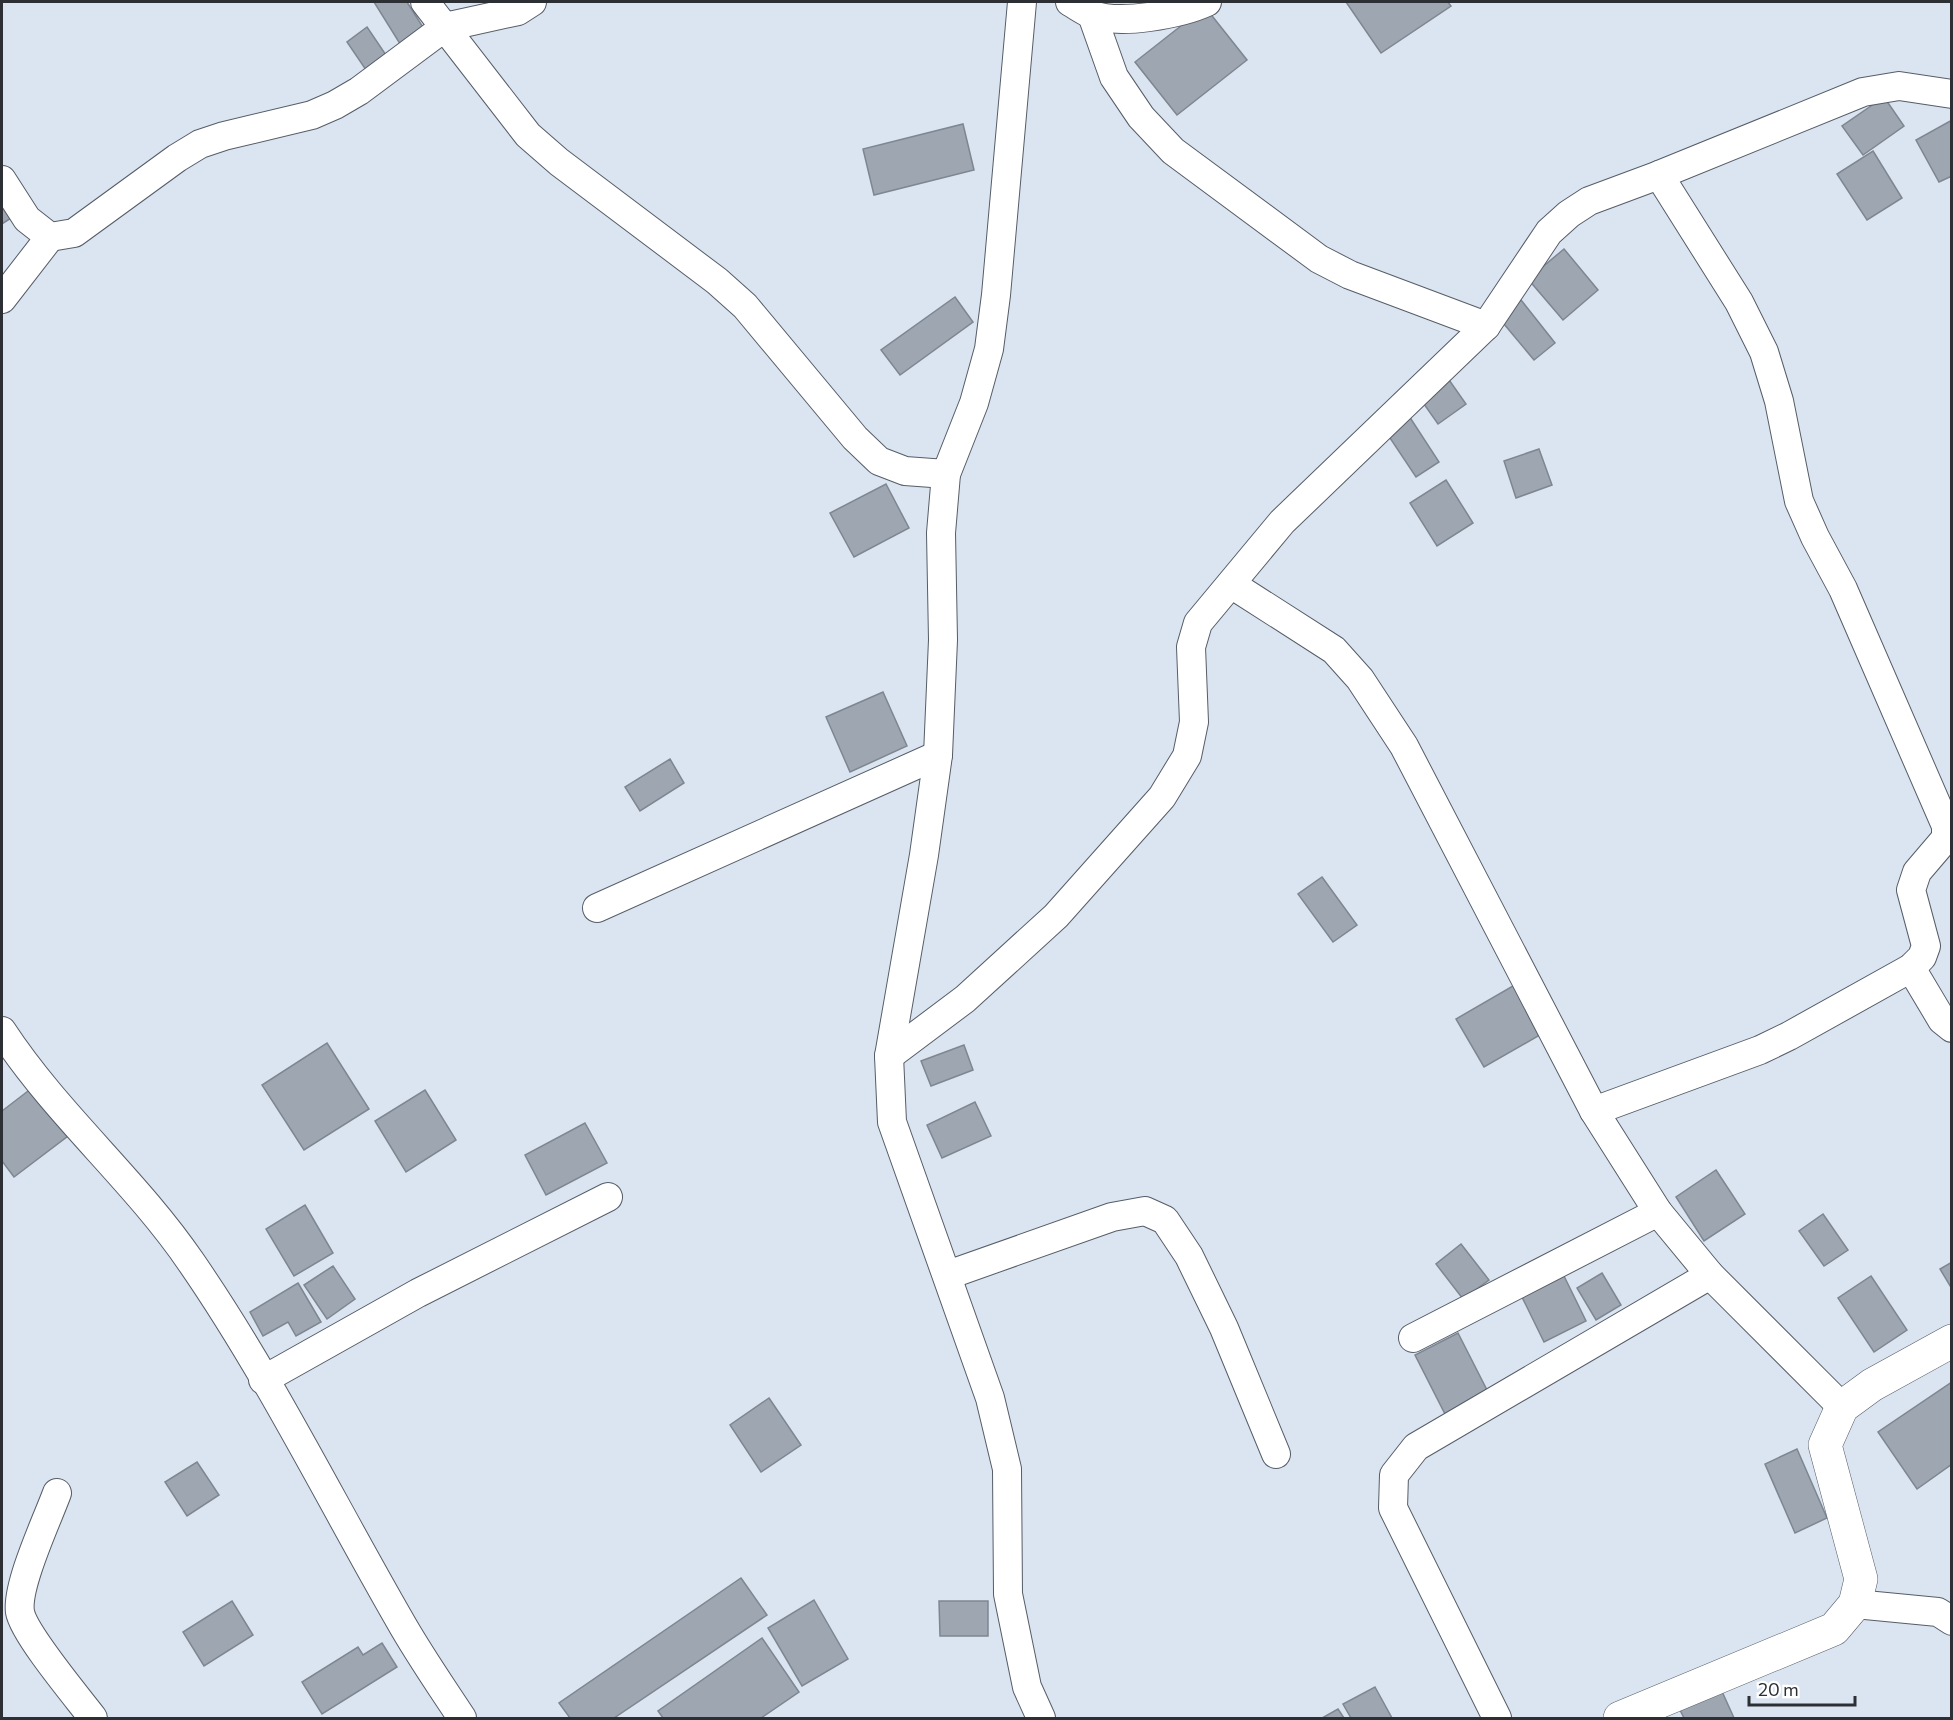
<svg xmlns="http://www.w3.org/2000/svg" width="1953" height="1720" font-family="Commissioner,sans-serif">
<rect width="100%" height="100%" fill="#dbe5f1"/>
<g fill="#9da6b1" stroke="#7d8691" stroke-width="1.5">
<path d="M374,2H407L426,32L402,47Z"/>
<path d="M1346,2H1448L1451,6L1381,53Z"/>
<path d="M1205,7L1247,60L1177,115L1135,62Z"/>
<path d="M367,27L386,55L366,70L347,42Z"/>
<path d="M1884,97L1904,126L1863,155L1842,126Z"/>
<path d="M1952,120V176L1939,182L1916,140Z"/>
<path d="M963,124L974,170L874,195L863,149Z"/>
<path d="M1873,151L1902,198L1867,220L1837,174Z"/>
<path d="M2,192L16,215L2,224Z"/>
<path d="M1564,249L1598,290L1563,320L1528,279Z"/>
<path d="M955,297L973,322L900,375L881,350Z"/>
<path d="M1521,300L1555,343L1534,360L1499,318Z"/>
<path d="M1447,377L1466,404L1438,424L1419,397Z"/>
<path d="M1409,416L1439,462L1416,477L1386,432Z"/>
<path d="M1539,449L1552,485L1516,498L1504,461Z"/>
<path d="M1446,480L1473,523L1437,546L1410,503Z"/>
<path d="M886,484L909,528L854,557L830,513Z"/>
<path d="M883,692L907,746L850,772L826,717Z"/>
<path d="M670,759L684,783L640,811L625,787Z"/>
<path d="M1322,877L1357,925L1333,942L1298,894Z"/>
<path d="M1518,983L1545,1032L1484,1067L1456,1019Z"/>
<path d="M327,1043L369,1109L304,1150L262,1085Z"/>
<path d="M964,1045L973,1070L931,1086L921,1061Z"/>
<path d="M32,1088L68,1136L14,1177L2,1161V1111Z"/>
<path d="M425,1090L456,1140L406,1172L375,1121Z"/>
<path d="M975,1102L991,1136L942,1158L927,1125Z"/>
<path d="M585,1123L607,1163L546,1195L525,1155Z"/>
<path d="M1716,1170L1745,1214L1704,1241L1676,1197Z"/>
<path d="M305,1205L333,1253L294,1276L266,1229Z"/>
<path d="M1823,1214L1848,1250L1824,1266L1799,1231Z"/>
<path d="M1461,1244L1489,1280L1463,1299L1436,1264Z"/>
<path d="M1952,1262V1289L1940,1269Z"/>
<path d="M333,1266L355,1299L327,1319L304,1285Z"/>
<path d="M1602,1273L1621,1305L1596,1320L1577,1288Z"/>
<path d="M1564,1276L1586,1321L1544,1342L1522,1297Z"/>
<path d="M1871,1276L1907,1330L1874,1352L1838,1298Z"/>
<path d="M298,1283L321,1322L296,1336L288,1322L263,1336L250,1312Z"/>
<path d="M1458,1333L1489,1394L1446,1416L1415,1355Z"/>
<path d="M1952,1382V1464L1917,1489L1878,1432Z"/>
<path d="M769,1398L801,1445L761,1472L730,1425Z"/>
<path d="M1797,1449L1827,1518L1795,1533L1765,1464Z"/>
<path d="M197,1462L219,1495L187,1516L165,1482Z"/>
<path d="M741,1578L767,1615L614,1718H570L559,1703Z"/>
<path d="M814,1600L848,1659L802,1686L768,1628Z"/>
<path d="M232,1601L253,1635L204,1666L183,1632Z"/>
<path d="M939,1601H988V1636H940Z"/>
<path d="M762,1638L799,1692L761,1718H663L658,1711Z"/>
<path d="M382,1643L397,1667L322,1714L302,1682L358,1647L363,1655Z"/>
<path d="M1375,1687L1392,1718H1351L1343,1704Z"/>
<path d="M1720,1687L1734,1718H1684L1678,1706Z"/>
<path d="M1338,1709L1344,1718H1322Z"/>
</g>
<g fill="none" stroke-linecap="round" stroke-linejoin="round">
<g stroke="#555d67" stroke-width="30">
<g id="minor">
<path d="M425,2L528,135L559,162L717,281L745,306L855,438L879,461L905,471L946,474"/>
<path d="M1022,2L996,295L989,349L974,403L946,474L941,533L943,640L938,755L924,855L889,1056L892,1122L990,1398L1007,1469L1008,1594L1027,1687L1041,1718"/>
<path d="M1070,2C1077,6 1084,11 1091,14C1118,26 1181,14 1207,2"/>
<path d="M1092,15L1114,77L1141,117L1173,151L1319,259L1350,275L1486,326"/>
<path d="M2,180L27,219L50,237L74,233L177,158L200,144L224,136L312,115L335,105L359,91L445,27L518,11L532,2"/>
<path d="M2,299L50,237"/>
<path d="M1231,584L1334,650L1360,679L1404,746L1594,1111L1658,1212L1710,1275L1842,1407"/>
<path d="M597,908L938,755"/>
<path d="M1911,968L1942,1020L1952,1028"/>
<path d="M2,1031C57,1115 135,1180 191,1262C269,1375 331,1501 399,1619C418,1653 441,1686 462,1718"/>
<path d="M889,1056L965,999L1056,916L1162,797L1187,756L1194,722L1191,647L1198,623L1282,522L1486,326L1549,232L1569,214L1589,201L1659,175L1863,92L1899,86L1952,94"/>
<path d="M1594,1111L1760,1050L1789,1036L1911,968L1922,957L1926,946L1911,890L1917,872L1946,838V826L1843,589L1815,537L1799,501L1779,401L1764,352L1739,302L1659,175"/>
<path d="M948,1275L1112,1217L1145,1211L1165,1220L1189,1256L1224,1328L1276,1454"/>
<path d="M1413,1338L1658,1212"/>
<path d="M263,1380L418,1293L608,1197"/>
<path d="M57,1493C47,1520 16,1586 20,1612C24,1634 77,1697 93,1718"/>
<path d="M1855,1604L1938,1612L1952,1621"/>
<path d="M1497,1718L1393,1508L1394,1475L1416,1447L1710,1275"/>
</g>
</g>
<g stroke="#555d67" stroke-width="34">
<path id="tertiary" d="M1620,1718L1834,1629L1855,1604L1861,1579L1825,1445L1842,1407L1872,1385L1952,1341"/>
</g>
<use href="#minor" stroke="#fff" stroke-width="28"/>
<use href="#tertiary" stroke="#fff" stroke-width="33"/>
</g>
<rect width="1953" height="1720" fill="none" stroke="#2c3034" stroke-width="6"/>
<path d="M1749 1696v9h106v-9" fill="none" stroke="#2c3034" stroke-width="3"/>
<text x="1758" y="1696" font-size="18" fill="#2c3034" stroke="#ffffff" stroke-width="4.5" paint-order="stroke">20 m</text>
</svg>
